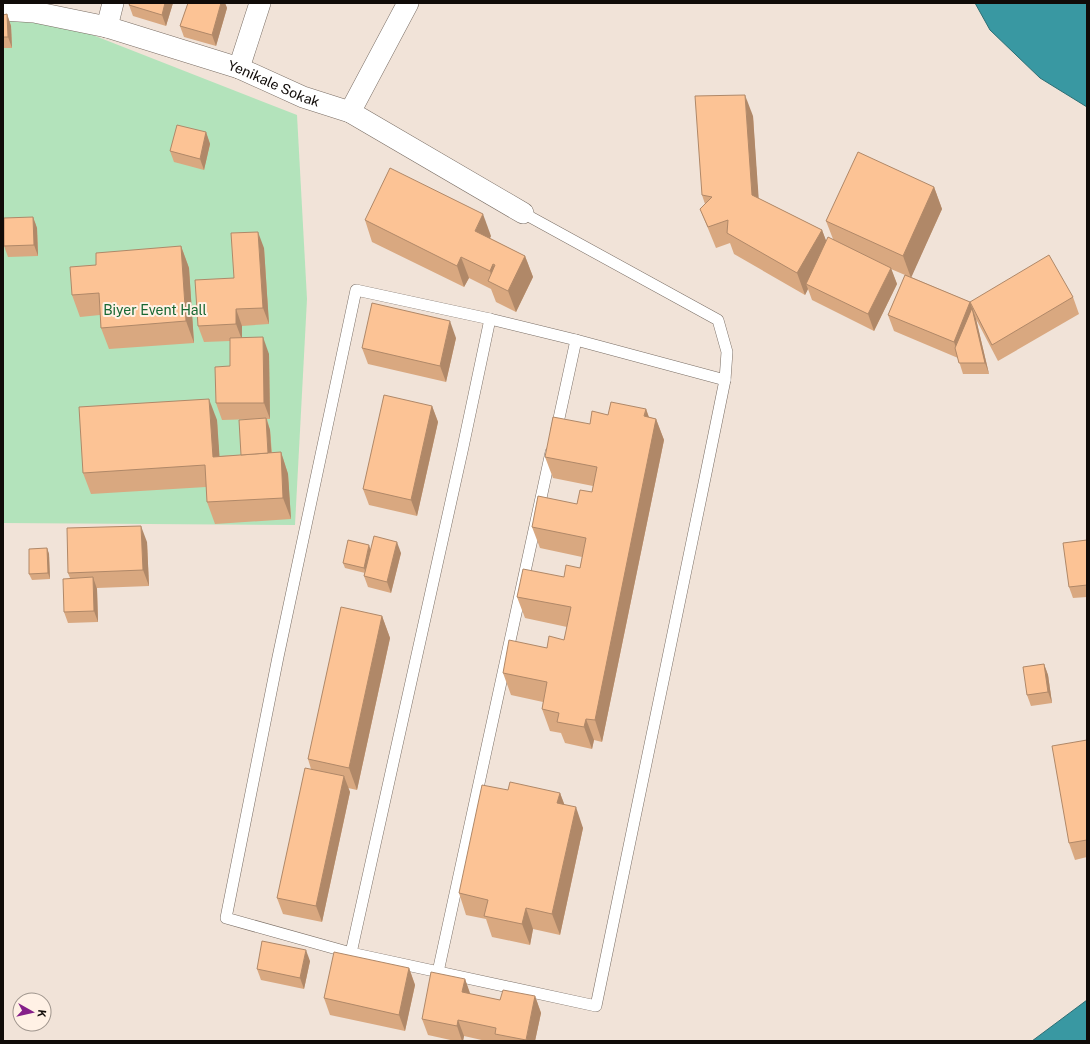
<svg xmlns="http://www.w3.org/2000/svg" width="1090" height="1044" font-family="'Public Sans',sans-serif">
<rect width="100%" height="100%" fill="#f1e3d8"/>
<path fill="#b3e3bb" d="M3,10L34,12L297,115L307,299L295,525L3,523Z"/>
<g fill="#3998a2" stroke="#2d6e74">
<path d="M975,3H1087V107L1040,78L990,30Z"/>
<path d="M1087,1000V1041H1032Z"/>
</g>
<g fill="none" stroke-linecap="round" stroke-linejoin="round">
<g stroke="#7a6e65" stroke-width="12">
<g id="service">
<path d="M490,319L463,447L351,953L596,1006L704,483L725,380L727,352L718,320L523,213"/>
<path d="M556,432L576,340"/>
<path d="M351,953L226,918L278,657L356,290L490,319L576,340L725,380"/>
<path d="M438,972L551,452"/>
</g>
</g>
<g stroke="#7a6e65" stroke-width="22">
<g id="minor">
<path id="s1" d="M3,10L34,12L107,27L239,68L303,97L350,112L523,213"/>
<path d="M107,27L113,3"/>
<path d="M239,68L260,3"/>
<path d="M350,112L408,3"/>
</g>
</g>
<use href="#service" stroke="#fff" stroke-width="11"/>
<use href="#minor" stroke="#fff" stroke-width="21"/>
</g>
<g fill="#d9a880">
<path d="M173,3L166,26L133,16L129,5Z"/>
<path d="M188,3H225L227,8L216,46L184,37L180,26Z"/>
<path d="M7,14L11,26L12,48H3V15Z"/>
<path d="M753,116L758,198L822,230L826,241L833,239L826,221L934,187L942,209L911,277L970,302L1073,297L1079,314L998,361L976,319L989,374H963L958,358L894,331L888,315L905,275L891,269L897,284L874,331L812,300L808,289L805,295L734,254L730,243L716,248L700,209L705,204L702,195Z"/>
<path d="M206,132L210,144L204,170L174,162L170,151Z"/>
<path d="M33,217L37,228L38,256L8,257L4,246Z"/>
<path d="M365,220L491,236L490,238L525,256L533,277L516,312L496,302L491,289L469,278L464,287L372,242Z"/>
<path d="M181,246L189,268L194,343L109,349L101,328L100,315L80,317L72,295L96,265Z"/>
<path d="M264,248L269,324L242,326V337L269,354L270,419H267L270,430L272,453L281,452L288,474L291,519L215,524L207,502L206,487L91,494L83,473L217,420L219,456L241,455L255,419L222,420L216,403L230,366V341L204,342L198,326L234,278Z"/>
<path d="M456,338L446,382L368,364L362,348Z"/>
<path d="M432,406L438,422L417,516L369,505L363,489Z"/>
<path d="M646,409L649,417L656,419L664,440L602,742L594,740L592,749L565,743L561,733L550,731L542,709L543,702L511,695L503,673L547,648L564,640L567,627L525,618L517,597L564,577L580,568L582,557L540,548L532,527L577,504L592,492L593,486L553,478L545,457L590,424L608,415Z"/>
<path d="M1087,540V597L1073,598L1069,587Z"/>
<path d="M147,542L149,586L97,588L98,622L68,623L64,612L70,578L68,573Z"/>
<path d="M47,548L49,554L50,579L32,580L29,574Z"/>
<path d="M371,549L401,553L391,593L368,587L364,576L365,573L345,568L343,563Z"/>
<path d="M382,616L390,638L357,790L348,788L350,792L322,922L283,914L277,898L311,769L308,759Z"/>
<path d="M1044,664L1048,675L1052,703L1031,706L1027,695Z"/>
<path d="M1087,740V857L1075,860L1069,843Z"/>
<path d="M508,790L560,793L564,804L583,828L560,935L533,929L530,945L492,937L486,919L466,915L459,893Z"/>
<path d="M310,961L304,989L261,980L257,969Z"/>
<path d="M409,968L415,985L405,1031L330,1015L324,998Z"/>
<path d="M465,979L470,994L500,1000L535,996L541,1013L535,1041H486L464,1036L463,1041H455L428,1035L422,1019Z"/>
</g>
<g fill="#b08868">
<path d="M165,3H173L166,26L162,15Z"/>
<path d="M221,3H225L227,8L216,46L212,35Z"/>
<path d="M7,14L11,26L12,48L8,37Z"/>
<path d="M745,95L753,116L760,217L752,195Z"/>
<path d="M206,132L210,144L204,170L200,159Z"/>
<path d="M934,187L942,209L911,278L903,256Z"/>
<path d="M483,214L491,236L483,252L475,231Z"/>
<path d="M33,217L37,228L38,256L34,245Z"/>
<path d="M822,230L830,251L806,284L808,289L805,295L797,273Z"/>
<path d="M258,232L264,248L269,324L263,308Z"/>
<path d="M181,246L189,268L194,343L186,321Z"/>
<path d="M525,256L533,277L516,312L508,291Z"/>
<path d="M461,257L469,278L464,287L457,266Z"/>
<path d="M493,264L501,286L494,284L490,271Z"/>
<path d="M891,268L897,284L874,331L868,314Z"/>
<path d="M970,302L976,319L989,374L985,363L960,359L954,342Z"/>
<path d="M236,309L242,326V340L236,324Z"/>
<path d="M450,321L456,338L446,382L440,366Z"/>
<path d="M263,337L269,354L270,419L264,403Z"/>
<path d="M209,399L217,420L221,478L213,457Z"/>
<path d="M432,406L438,422L417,516L411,500Z"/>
<path d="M646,409L653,430L656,419L664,440L602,742L595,720Z"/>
<path d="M266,418L270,430L272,464L268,453Z"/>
<path d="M281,452L288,474L291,519L283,498Z"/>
<path d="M141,526L147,542L149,586L143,570Z"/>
<path d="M397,542L401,553L391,593L387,582Z"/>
<path d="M369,545L371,551L366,573L364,568Z"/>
<path d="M47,548L49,554L50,579L48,573Z"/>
<path d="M93,577L97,589L98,622L94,611Z"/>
<path d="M382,616L390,638L357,790L349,768Z"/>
<path d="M1044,664L1048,675L1052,703L1048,692Z"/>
<path d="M586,719L594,740L592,749L584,727Z"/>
<path d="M344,776L350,792L322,922L316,906Z"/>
<path d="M560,793L568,814L557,803Z"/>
<path d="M576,807L583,828L560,935L552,914Z"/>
<path d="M526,908L533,929L530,945L522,924Z"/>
<path d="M306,950L310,961L304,989L300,978Z"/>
<path d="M409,968L415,985L405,1031L399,1015Z"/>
<path d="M465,979L471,996L462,992Z"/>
<path d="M535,996L541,1013L535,1041H526Z"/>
<path d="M458,1020L464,1036L463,1041H462L457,1026Z"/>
</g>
<g fill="#fcc395" stroke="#b08868">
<path d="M130,3H165L162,15L129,5Z"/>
<path d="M188,3H221L212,35L180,26Z"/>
<path d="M7,14L8,37H3V15Z"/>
<path d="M745,95L752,195L822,230L797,273L727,233L728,220L708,227L700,209L712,197L702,195L695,96Z"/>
<path d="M177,125L206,132L200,159L170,151Z"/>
<path d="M858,152L934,187L903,256L826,221Z"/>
<path d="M390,168L483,214L475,231L525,256L508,291L488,281L495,265L493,264L490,271L461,257L457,266L365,220Z"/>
<path d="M33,217L34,245L4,246V218Z"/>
<path d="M258,232L263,308L236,309V324L198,326L195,280L234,278L231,233Z"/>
<path d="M828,237L891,268L868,314L806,284Z"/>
<path d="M181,246L186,321L101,328L99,293L72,295L70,267L96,265V253Z"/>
<path d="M1049,255L1073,297L992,345L970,302Z"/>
<path d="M905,275L970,302L954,342L888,315Z"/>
<path d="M372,303L450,321L440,366L362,348Z"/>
<path d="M972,308L985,363H959L955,348Z"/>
<path d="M263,337L264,403H216L215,367L230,366V338Z"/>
<path d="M384,395L432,406L411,500L363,489Z"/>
<path d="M209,399L213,457L281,452L283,498L207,502L205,465L83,473L79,407Z"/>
<path d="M611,402L646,409L644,416L656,419L595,720L586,719L584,727L557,722L559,713L542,709L547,682L503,673L509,640L547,648L549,636L564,640L571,607L517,597L523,569L564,577L566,565L580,568L586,538L532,527L538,496L577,504L580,490L592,492L597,467L545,457L553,417L590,424L592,411L608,415Z"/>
<path d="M266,418L268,453L241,455L239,420Z"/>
<path d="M141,526L143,570L68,573L67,528Z"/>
<path d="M374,536L397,542L387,582L364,576Z"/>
<path d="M348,540L369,545L364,568L343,563Z"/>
<path d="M1087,540V585L1069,587L1063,543Z"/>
<path d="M47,548L48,573L29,574V549Z"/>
<path d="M93,577L94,611L64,612L63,579Z"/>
<path d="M341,607L382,616L349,768L308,759Z"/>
<path d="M1044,664L1048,692L1027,695L1023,667Z"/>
<path d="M1087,740V840L1069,843L1052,746Z"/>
<path d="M305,768L344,776L316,906L277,898Z"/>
<path d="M510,782L560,793L557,803L576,807L552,914L526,908L522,924L484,916L488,900L459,893L482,785L508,790Z"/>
<path d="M262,941L306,950L300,978L257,969Z"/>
<path d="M334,952L409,968L399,1015L324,998Z"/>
<path d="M431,972L465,979L462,992L500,1000L503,990L535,996L526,1040L495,1034L496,1028L458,1020L457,1026L422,1019Z"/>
</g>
<g text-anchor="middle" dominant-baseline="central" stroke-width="4" stroke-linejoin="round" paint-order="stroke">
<g font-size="14" fill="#100b08" stroke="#fff1e5">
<text stroke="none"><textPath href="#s1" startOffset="282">Yenikale Sokak</textPath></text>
</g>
<g font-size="14" fill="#186732" stroke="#fff1e5">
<text x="155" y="310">Biyer Event Hall</text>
</g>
</g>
<rect width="1090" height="1044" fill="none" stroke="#100b08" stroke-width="8"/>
<g transform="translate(32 1012) rotate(98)"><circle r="19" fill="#fff1e5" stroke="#9f958d"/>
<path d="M0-3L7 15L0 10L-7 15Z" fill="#852089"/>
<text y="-6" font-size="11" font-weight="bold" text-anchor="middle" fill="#100b08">K</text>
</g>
</svg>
